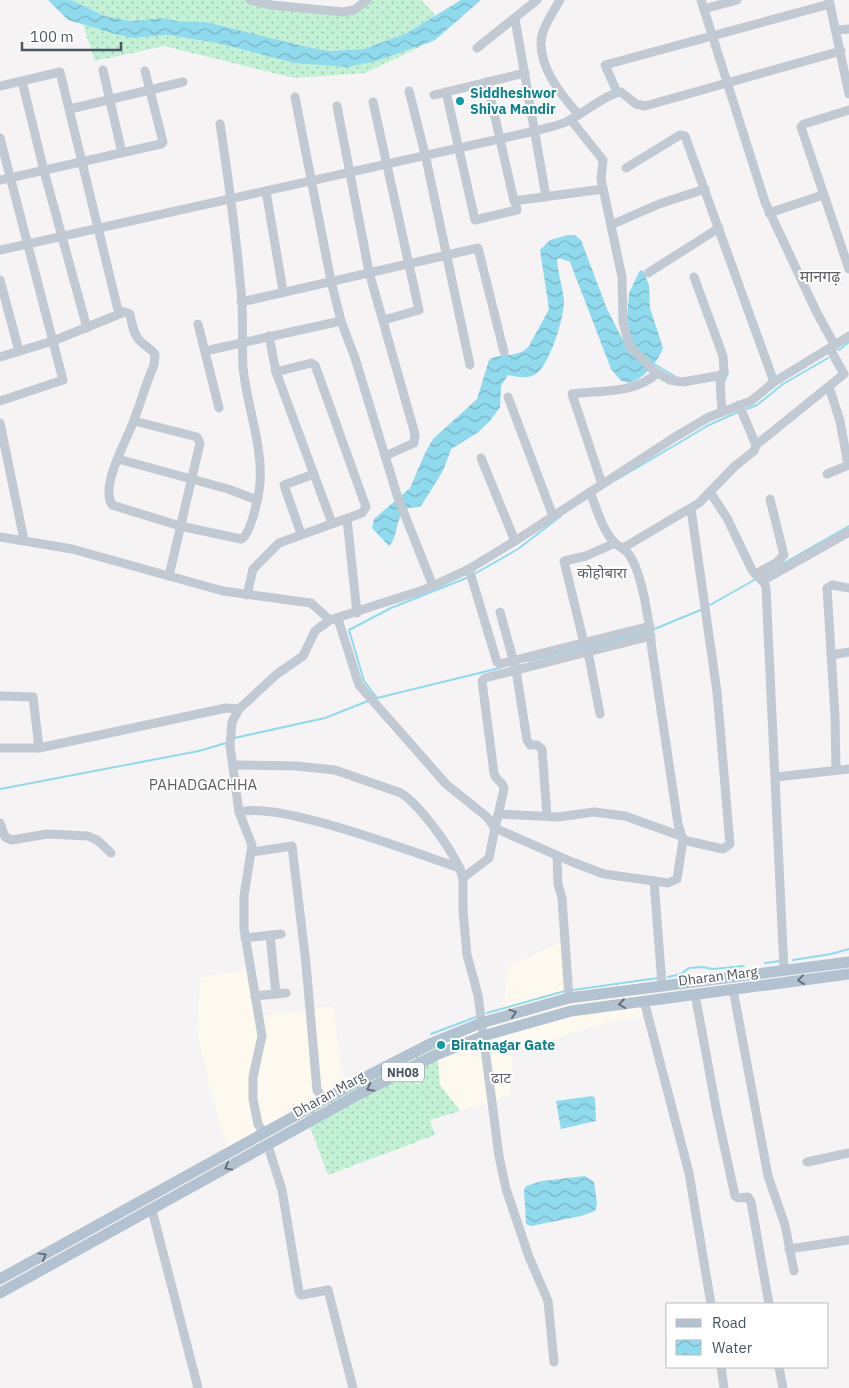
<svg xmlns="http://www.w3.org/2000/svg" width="849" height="1388" font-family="'IBM Plex Sans','Noto Sans Devanagari',sans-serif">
<defs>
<pattern id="grass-dots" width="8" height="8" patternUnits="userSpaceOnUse" patternTransform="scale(1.25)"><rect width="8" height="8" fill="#c3f1d5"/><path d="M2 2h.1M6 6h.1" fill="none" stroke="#a0c6b0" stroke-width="1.8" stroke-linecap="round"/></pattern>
<pattern id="water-waves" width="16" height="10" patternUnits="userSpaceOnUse" patternTransform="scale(1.25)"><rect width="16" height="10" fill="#90daee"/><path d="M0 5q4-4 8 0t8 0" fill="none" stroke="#78b4c4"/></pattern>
</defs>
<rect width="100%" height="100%" fill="#f5f3f3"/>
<g fill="#fdf9ef">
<path d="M569,942L573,990L639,979L648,1016L606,1023L513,1051L510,1095L460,1111L440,1085L436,1042L503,1016L508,966L558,943Z"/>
<path d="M252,969L261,1016L333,1006L344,1088L229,1153L211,1093L197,1030L200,977Z"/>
</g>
<g fill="url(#grass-dots)">
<path d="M71,0H250L343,12L367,0H421L436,16L407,33L364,49L329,51L303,46L206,22L177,21L162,18L131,21L105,16Z"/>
<path d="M83,25L133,38L168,35L217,43L295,63L377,61L435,40L365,73L294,78L164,46L95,61Z"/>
<path d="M436,1042L440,1085L460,1111L430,1120L435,1135L328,1175L304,1111L325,1107L344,1088Z"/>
</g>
<g fill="url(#water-waves)">
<path d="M48,0H71L105,16L131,21L162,18L177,21L206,22L303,46L329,51L364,49L407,33L461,0H481L435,40L377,61L348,67L295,63L217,43L168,35L133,38L115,34L68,20Z"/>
<path d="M568,235H575L581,240L607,309L626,346L632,343L627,320L629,293L639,272L641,270L643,271L649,285L650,308L663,348C659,360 638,389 622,381C618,379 614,372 611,369L570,262L559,258L557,260C558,274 563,288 564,302C564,318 549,368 534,375C526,379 517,377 508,375L501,386L500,407L490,421L477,433L451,449L443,471L421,506C417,508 412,507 409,508C394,514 399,538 389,546L372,528L374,519L410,488L426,451L433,439L477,399L489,360C501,352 518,359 529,346L549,309L540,250L550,240Z"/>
<path d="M592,1096L595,1098L596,1121L561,1129L556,1101Z"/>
<path d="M585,1176L594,1182L597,1204L595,1211L581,1216L531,1226L526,1224L524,1190L526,1186L542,1181Z"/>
</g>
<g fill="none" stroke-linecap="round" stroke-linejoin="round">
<g stroke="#90daee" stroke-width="2">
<path d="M839,350L849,342"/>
<path d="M654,364L676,377"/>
<path d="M724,382L728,373"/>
<path d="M747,409L757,405L783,384L828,358"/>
<path d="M616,480L709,425L738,412"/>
<path d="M779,566L849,526"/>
<path d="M476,573L518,549L561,516"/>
<path d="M764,575L771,571"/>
<path d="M469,577L391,608L349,630L364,681L377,698L500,668"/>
<path d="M710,605L756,579"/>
<path d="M652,630L703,609"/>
<path d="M529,661L647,632"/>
<path d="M234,738L325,718L368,701"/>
<path d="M0,789L199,751L226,743"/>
<path d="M793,960L831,954L849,949"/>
<path d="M765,963L780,961"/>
<path d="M668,977L681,974L689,968L703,967L713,969L744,966"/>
<path d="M573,990L658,978"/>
<path d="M487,1013L565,991"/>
<path d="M431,1034L476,1017"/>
</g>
<g stroke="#c1cad2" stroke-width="9">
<path d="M250,0L271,5L343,12L354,10L367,0"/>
<path d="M560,0C554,10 545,24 542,35C536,64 561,95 579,115"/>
<path d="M701,0L765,202L816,311L835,346"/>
<path d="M829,0L849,94"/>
<path d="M704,9L737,0"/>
<path d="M515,19L546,197"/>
<path d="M836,30L849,29"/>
<path d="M477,48L537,0"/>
<path d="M103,70L122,153"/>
<path d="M22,81L44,171L87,328"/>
<path d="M487,82L514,201L603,189"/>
<path d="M0,86L60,72L118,310L130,314C132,323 133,334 140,341C145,346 150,348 155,354L154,365C146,383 141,402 134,420C127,440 100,485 112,505L180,526L241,539C251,535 259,495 260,483C263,445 246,403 243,367C242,345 243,323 242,302C237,242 229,183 220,124"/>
<path d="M409,91L425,154L470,365"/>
<path d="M446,92L475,220L517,210L515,201"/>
<path d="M617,92L605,65L830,4"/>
<path d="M434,95L525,73"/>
<path d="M295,97L331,281L341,321L355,358L398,498L433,586"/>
<path d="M373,102L419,310L384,320"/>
<path d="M337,106L369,272L415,434L414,443L385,456"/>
<path d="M70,109L183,82"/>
<path d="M849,110L804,124L801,127L849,269"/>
<path d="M571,120L603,160L601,179L622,277L623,322L629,345L654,371L670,380L683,382L722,375"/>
<path d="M0,138L63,380L0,401"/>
<path d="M626,168L680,135L685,136L774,382"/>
<path d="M0,180L161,144L163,142L145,71"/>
<path d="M266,191L283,291"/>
<path d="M769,213L823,195"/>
<path d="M611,225L659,204L705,189"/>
<path d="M0,250L535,131C546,128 557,126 566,122C580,116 609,92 621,92L636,104L645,106L841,51"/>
<path d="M648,273L719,228"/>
<path d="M694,277L723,356L724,370L720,381L722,412"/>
<path d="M0,280L19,351"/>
<path d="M241,302L478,248L504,352"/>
<path d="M198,324L219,408"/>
<path d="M269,336L276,372L332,523"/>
<path d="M205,351L341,321"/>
<path d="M0,357L53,341L122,313"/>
<path d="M829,387L840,421L848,465"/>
<path d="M508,397L553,516"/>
<path d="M134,421L197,437L200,443L169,576"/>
<path d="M0,423L24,540"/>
<path d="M756,445L844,374L830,349"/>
<path d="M481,458L515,541"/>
<path d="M118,459L228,489L257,500"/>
<path d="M827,474L849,465"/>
<path d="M602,484L572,394C600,390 636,394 657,373"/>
<path d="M590,492C596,507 602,529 613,541C618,547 626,549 630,556C643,576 650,626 652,650L678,824L683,840L677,879L668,883L604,874L572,862L495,828L504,789C504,781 495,781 494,773L482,681L485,678L651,636"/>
<path d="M710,492L727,518L752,570L765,584L766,588L784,970"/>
<path d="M347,519L357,613"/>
<path d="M301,534L284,485L314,474"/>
<path d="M0,537L72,549L223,591L311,603L330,620"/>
<path d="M623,548L699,503L735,466L754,451L756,445L739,405"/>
<path d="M469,569L497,662L500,664L650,626"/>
<path d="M755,574L776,563L784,555L770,499"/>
<path d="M762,581L849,532"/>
<path d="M247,595L253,569L279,543L362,513L366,507L315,365L311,363L276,372"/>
<path d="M500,612L516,670L527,740L530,745H537L542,749L547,816"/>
<path d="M338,619L359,685L446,784L487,817L495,828L489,858L463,878V910L467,955L478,995L499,1156L506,1189L529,1257L548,1301L554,1362"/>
<path d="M584,643L564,561L586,556L615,543"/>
<path d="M588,652L600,714"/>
<path d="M831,655L849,652"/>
<path d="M0,696L33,697L39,748"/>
<path d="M0,748H39L226,708L239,709"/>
<path d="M233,765L296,766L335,770L401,793C422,807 456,854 463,878"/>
<path d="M836,770L835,716L827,588L832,585L849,588"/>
<path d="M776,777L849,769"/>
<path d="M239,812C280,801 415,853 460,868"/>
<path d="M498,814L558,817L594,812L625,816L681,836"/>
<path d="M0,823L5,837L12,840L47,834L88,836L97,840L111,853"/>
<path d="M683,840L723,849L730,844L717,692L691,509"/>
<path d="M252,852L292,846L306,964L317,1090L324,1100"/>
<path d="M557,856L558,884L562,898L569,998"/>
<path d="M654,881L662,985"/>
<path d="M270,935L276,994"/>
<path d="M245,938L281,934"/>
<path d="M733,989L768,1176L785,1225L794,1271"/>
<path d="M695,994L717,1113L735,1196L738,1198L748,1197L751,1202L769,1304"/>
<path d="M255,996L286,993"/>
<path d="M644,1001L689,1173L711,1304"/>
<path d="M264,1134L258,1124L253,1099V1077L262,1036L244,929V896L252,845L239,812L230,746L232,722L239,709L277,674L303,656L315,631L330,620L426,589L469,569L515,541L675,437L709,417L751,401L774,382L849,336"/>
<path d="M268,1146L282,1190L299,1292L301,1295L328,1290L353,1388"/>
<path d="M807,1162L849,1153"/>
<path d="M152,1210L198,1388"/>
<path d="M789,1249L849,1240"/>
<path d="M721,1367L724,1388"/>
<path d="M779,1367L783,1388"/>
</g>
<g stroke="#b3c2d1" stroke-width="11">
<path d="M0,1279L358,1081L432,1043L481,1023L569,998L849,962"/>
<path d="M0,1293L361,1093L436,1055L483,1036L571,1011L849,974"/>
</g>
</g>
<defs><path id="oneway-chevron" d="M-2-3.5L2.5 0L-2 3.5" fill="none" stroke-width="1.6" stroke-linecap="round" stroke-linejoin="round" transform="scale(1.25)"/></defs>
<g stroke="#64717d">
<use href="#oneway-chevron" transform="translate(801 980) rotate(173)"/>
<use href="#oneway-chevron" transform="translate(622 1004) rotate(172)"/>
<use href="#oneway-chevron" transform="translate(513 1013) rotate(-18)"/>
<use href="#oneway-chevron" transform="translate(370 1088) rotate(153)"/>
<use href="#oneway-chevron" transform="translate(228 1167) rotate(151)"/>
<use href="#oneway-chevron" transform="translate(43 1256) rotate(-29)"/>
</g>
<g fill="#0f9aa8" stroke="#fff" stroke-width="2">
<circle cx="460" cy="101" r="5"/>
<circle cx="441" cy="1045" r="5"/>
</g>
<g text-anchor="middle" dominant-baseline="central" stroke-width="4" stroke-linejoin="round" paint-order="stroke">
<rect fill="#fff" stroke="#808990" stroke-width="1" x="382" y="1062.5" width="42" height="19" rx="4"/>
<g font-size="12" font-weight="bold" fill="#4a5661">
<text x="403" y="1072">NH08</text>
</g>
<g font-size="14" font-weight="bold" fill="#0d838f" stroke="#fff" text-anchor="start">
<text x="470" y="93">Siddheshwor<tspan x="470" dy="16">Shiva Mandir</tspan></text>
<text x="451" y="1045">Biratnagar Gate</text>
</g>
<g font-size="14" fill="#4a5661" stroke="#fff">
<text transform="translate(718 976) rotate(-7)">Dharan Marg</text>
<text transform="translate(329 1094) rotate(-29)">Dharan Marg</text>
</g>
<g font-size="15" fill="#5f6368" stroke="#fff">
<text x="602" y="572">कोहोबारा</text>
<text x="203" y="784">PAHADGACHHA</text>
<text x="501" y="1077">ढाट</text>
</g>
<g font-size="16" fill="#5f6368" stroke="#fff">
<text x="820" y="276">मानगढ़</text>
</g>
</g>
<rect x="666" y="1303" width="162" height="65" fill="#ffffff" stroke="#b7bbc0"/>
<rect x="676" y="1319" width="25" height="8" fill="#b3c2d1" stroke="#b7bbc0"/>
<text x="712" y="1328" font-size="15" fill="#4a5661">Road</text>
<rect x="676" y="1340" width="25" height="15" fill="url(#water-waves)" stroke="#b7bbc0"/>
<text x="712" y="1353" font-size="15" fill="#4a5661">Water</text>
<path d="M22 42v8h99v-8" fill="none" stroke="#4a5661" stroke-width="2.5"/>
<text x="30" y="42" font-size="15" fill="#4a5661" stroke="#ffffff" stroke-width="4" paint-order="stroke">100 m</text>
</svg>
